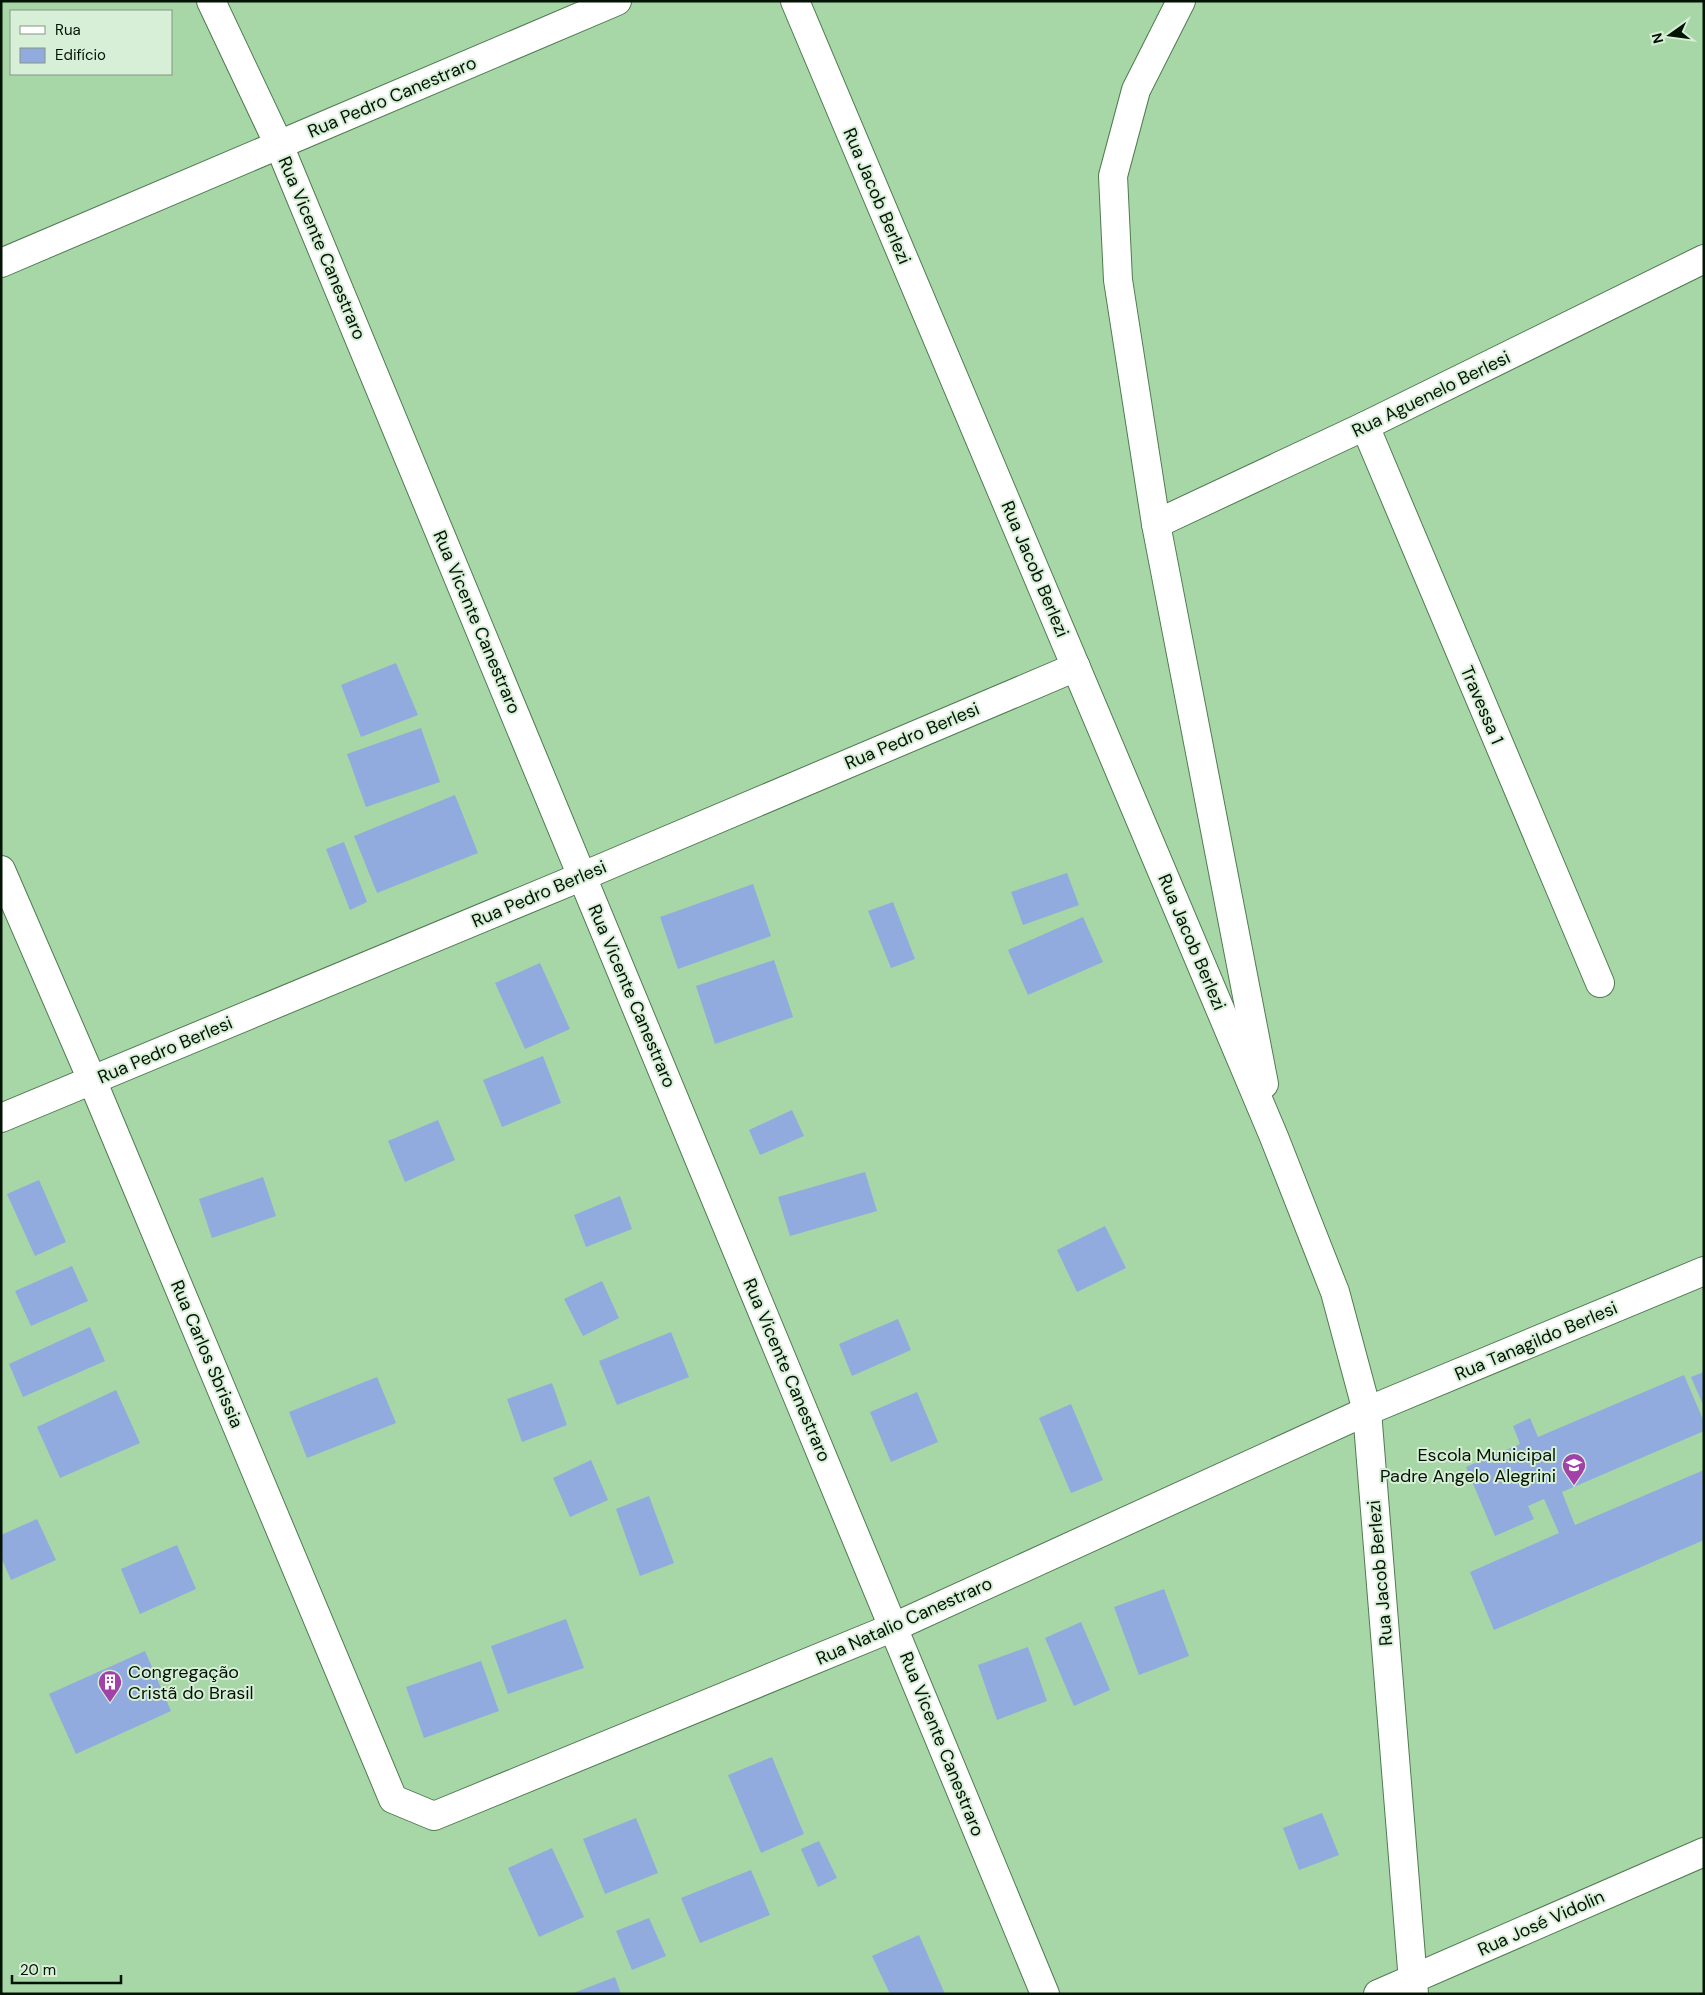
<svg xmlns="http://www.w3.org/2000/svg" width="1705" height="1995" font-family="'DM Sans',sans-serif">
<rect width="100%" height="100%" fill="#a7d6a7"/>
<g fill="#92abdf">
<path d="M396,663L418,715L361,737L341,685Z"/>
<path d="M421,728L440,782L366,807L347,754Z"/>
<path d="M455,795L478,853L377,893L354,836Z"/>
<path d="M344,842L367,902L350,910L326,849Z"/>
<path d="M1067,873L1079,905L1023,925L1011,892Z"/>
<path d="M753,884L771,936L678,969L660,917Z"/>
<path d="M893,902L915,959L891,968L868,911Z"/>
<path d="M1083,917L1103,962L1028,995L1008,950Z"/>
<path d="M774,960L793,1017L715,1044L696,986Z"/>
<path d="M540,963L570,1029L525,1049L495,983Z"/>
<path d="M543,1056L561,1103L502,1127L483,1080Z"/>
<path d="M792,1110L804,1136L760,1155L749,1130Z"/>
<path d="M438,1120L455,1160L405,1182L388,1141Z"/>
<path d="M865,1172L877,1211L790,1236L778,1197Z"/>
<path d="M263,1177L276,1216L212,1238L199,1199Z"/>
<path d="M39,1180L66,1242L35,1256L7,1194Z"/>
<path d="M620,1196L632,1229L586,1247L574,1215Z"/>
<path d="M1105,1226L1126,1268L1077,1292L1057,1250Z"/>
<path d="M72,1266L88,1301L31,1326L15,1291Z"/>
<path d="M602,1281L619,1318L583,1336L564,1299Z"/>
<path d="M898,1319L911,1350L852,1376L839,1344Z"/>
<path d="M90,1327L105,1361L23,1397L9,1364Z"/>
<path d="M671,1332L689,1377L617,1405L599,1361Z"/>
<path d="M1704,1372V1407L1691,1377Z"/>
<path d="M1684,1375L1704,1422V1431L1562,1492L1575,1525L1704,1470V1540L1494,1630L1470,1572L1559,1533L1544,1499L1528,1506L1534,1519L1495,1536L1466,1467L1520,1444L1513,1426L1530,1418L1538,1437Z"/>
<path d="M377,1377L396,1423L307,1458L289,1412Z"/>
<path d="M552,1383L567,1425L522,1442L507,1399Z"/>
<path d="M116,1390L140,1443L60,1478L37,1427Z"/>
<path d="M917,1392L938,1442L891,1462L870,1412Z"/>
<path d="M1071,1404L1103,1480L1071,1493L1039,1418Z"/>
<path d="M591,1460L608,1500L570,1517L553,1478Z"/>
<path d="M649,1496L674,1563L640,1576L616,1509Z"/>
<path d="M37,1519L56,1560L11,1580L1,1557V1535Z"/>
<path d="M177,1545L196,1589L140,1614L121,1569Z"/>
<path d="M1164,1589L1189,1656L1139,1675L1114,1607Z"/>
<path d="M566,1619L584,1668L508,1694L491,1646Z"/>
<path d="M1081,1622L1110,1690L1074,1706L1045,1638Z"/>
<path d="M1028,1647L1047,1701L997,1720L978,1665Z"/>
<path d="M145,1651L171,1711L76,1754L49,1694Z"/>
<path d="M481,1661L499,1711L424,1738L406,1687Z"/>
<path d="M772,1757L804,1834L761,1853L728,1775Z"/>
<path d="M1322,1813L1339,1855L1299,1870L1283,1828Z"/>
<path d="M636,1818L658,1873L605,1894L583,1839Z"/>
<path d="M819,1841L837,1878L818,1887L801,1849Z"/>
<path d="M552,1848L584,1917L539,1937L508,1868Z"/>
<path d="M751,1870L770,1915L700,1943L681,1898Z"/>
<path d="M649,1918L666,1956L632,1970L616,1931Z"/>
<path d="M919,1935L945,1994H890L872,1956Z"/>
<path d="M615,1977L621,1994H571Z"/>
</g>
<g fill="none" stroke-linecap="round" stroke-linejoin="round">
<g stroke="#507b51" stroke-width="30">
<g id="street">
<path d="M211,1L279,145L1045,1994"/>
<path d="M795,1L1274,1137L1335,1292L1367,1411L1414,1994"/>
<path d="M1181,1L1136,90L1113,176L1118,280L1156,524L1264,1084"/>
<path d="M1,263L617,1"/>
<path d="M1365,426L1600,983"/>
<path d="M1156,524L1365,426L1704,259"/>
<path d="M1,870L92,1080L393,1799L434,1816L894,1627L1367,1411L1704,1271"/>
<path d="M1,1118L583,876L1076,667"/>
<path d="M1378,1994L1704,1852"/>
</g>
</g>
<use href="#street" stroke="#fff" stroke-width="28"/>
</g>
<defs>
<g id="school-pin" transform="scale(1.25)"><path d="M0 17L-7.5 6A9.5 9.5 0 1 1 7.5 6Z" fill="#a242a9" stroke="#d8efd7"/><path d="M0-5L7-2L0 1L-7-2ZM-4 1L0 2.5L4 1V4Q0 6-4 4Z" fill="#fff"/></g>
<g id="building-pin" transform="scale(1.25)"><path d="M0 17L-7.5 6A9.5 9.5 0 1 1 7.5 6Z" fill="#a242a9" stroke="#d8efd7"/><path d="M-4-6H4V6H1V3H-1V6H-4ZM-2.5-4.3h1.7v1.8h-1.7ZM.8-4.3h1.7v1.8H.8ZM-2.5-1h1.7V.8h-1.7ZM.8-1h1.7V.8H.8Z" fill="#fff"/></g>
</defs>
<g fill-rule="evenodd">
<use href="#school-pin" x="1574" y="1465"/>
<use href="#building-pin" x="110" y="1682"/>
</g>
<g text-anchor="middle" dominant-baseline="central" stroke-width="4" stroke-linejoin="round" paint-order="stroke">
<g font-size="18" fill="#031304" stroke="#d8efd7">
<text transform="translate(392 97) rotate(-23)">Rua Pedro Canestraro</text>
<text transform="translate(877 196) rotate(67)">Rua Jacob Berlezi</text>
<text transform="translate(322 248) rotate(67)">Rua Vicente Canestraro</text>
<text transform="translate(1431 394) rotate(-26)">Rua Aguenelo Berlesi</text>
<text transform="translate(1035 569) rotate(67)">Rua Jacob Berlezi</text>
<text transform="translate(477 622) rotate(67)">Rua Vicente Canestraro</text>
<text transform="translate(1482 705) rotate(67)">Travessa 1</text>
<text transform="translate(912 736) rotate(-23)">Rua Pedro Berlesi</text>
<text transform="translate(539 894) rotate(-23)">Rua Pedro Berlesi</text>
<text transform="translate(1192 942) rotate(67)">Rua Jacob Berlezi</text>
<text transform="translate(632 996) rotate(67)">Rua Vicente Canestraro</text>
<text transform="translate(165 1050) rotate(-23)">Rua Pedro Berlesi</text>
<text transform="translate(1536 1341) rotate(-23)">Rua Tanagildo Berlesi</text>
<text transform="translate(207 1354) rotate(67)">Rua Carlos Sbrissia</text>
<text transform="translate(787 1370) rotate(67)">Rua Vicente Canestraro</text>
<text transform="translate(1380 1573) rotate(-95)">Rua Jacob Berlezi</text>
<text transform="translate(904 1621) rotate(-24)">Rua Natalio Canestraro</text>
<text transform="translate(942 1744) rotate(68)">Rua Vicente Canestraro</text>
<text transform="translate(1541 1923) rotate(-24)">Rua José Vidolin</text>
</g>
<g font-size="18" fill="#031304" stroke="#d8efd7" text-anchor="end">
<text x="1556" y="1455">Escola Municipal<tspan x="1556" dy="21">Padre Angelo Alegrini</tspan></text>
<text x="128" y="1672" text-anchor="start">Congregação<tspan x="128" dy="21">Cristã do Brasil</tspan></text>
</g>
</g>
<rect width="1705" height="1995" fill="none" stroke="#031304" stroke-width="5"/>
<rect x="10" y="10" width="162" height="65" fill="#d8efd7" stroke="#839783"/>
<rect x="20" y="26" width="25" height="8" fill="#ffffff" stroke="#839783"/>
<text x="55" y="35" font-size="15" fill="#031304">Rua</text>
<rect x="20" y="48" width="25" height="15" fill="#92abdf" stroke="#839783"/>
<text x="55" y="60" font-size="15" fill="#031304">Edifício</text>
<g transform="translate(1670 35) rotate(256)" stroke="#d8efd7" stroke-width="4" paint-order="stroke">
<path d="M0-4L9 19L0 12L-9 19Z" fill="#031304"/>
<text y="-8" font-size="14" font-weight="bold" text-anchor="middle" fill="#031304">N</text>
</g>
<path d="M12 1975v8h109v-8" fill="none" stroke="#031304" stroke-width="2.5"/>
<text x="20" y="1975" font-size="15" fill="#031304" stroke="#d8efd7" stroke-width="4" paint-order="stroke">20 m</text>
</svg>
